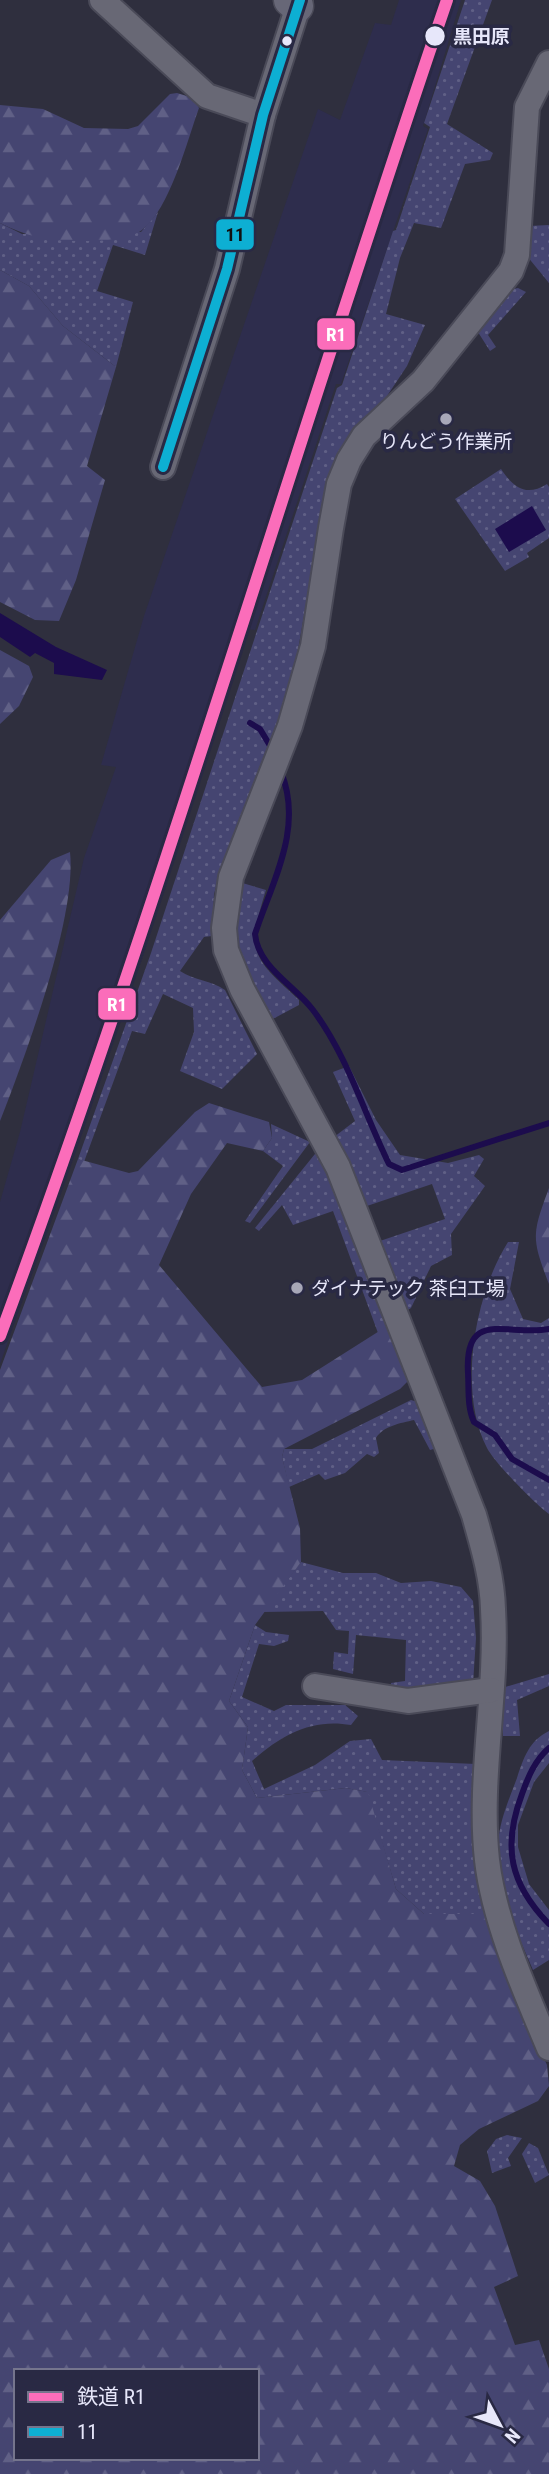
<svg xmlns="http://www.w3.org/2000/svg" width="549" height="2474" font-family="'Roboto Condensed','Noto Sans JP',sans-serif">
<defs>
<pattern id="grass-dots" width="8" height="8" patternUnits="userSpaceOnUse" patternTransform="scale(1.75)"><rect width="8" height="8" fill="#454571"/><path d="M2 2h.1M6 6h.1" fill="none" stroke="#606086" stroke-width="1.8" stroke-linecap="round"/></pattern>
<pattern id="forest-firs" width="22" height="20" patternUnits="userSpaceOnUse" patternTransform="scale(1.75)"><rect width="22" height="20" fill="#454571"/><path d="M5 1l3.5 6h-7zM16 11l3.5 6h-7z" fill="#606086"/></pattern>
</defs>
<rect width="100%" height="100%" fill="#2f2f3e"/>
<path fill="#2e2d4d" d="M399,0H461L423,126L428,129L341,384H336L255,630L247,629L144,953L0,1364V1202L20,1132L84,858L116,767L101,765L144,616L318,109L340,120L375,23L391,25Z"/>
<g fill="url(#grass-dots)">
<path d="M465,0H492L447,124L493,153L490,160L465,164L441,228L414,223L400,258L386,314L425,325L407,366L385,399L356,428L321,519L292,684L226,853L214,894L212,936L204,937L180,971C195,981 211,980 225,990L257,1054L222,1089L180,1071L194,1032L193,1008L163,994L145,1034L132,1031L84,1162L78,1159L151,953L337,388L342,385L393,231L396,230L430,127L424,123Z"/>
<path d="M158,212L145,255L113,245L97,291L133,302L116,367L63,326L29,286L0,270V223L22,234L141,232Z"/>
<path d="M549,225V283L527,256L528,226Z"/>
<path d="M518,288L526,292L488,335L496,347L490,351L476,329L513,289Z"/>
<path d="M501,469C514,488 526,497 547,484L549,487V538L527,553L529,557L505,571L455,499Z"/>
<path d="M239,882L266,890C246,953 252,957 299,1000V1005L269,1021L228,929Z"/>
<path d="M349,1066L376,1120L400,1155L448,1163L479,1155L484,1159L474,1176L485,1186L451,1234L452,1255L431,1266L411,1308L403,1313L377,1242L445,1219L432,1184L364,1207L334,1137L355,1121L333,1072Z"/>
<path d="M271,1124L310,1142L250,1223L245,1221L283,1166L263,1151L272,1138Z"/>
<path d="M319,1149L392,1323L378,1333L333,1211L293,1225L282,1205L259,1231L255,1228Z"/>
<path d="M508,1242H519L510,1289L523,1319L541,1323L549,1318V1514C536,1505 494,1462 487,1448C457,1390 475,1294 508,1242Z"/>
<path d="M411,1400L421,1403L437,1448L430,1450L414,1420C401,1423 383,1426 376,1438L379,1453L374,1457L367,1454L345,1473L325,1480L319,1474L289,1487L282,1457L284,1449H312Z"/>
<path d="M301,1562L343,1573H376L401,1583L431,1581L461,1587L473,1601L476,1638L473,1684L415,1691L391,1689V1683L405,1681L406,1640L356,1635L353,1674L333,1669L334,1652L348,1654L349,1631L336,1630L323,1611L262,1612Z"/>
<path d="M255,1625L266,1632L289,1635L288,1641L274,1646L259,1644L242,1697L274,1711L286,1705H345L358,1716L351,1725C312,1718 281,1735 252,1761L264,1789L315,1765L350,1741L371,1739L382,1760L476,1764L487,1914H424L396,1889L367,1792L346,1788L257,1798L242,1770L248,1727L229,1701Z"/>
<path d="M549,1674V1686L517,1700L520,1736H503L502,1688Z"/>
<path d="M549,1731V1763L534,1782L518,1825V1847L529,1884L549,1910V1960L533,1970C517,1933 495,1886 498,1845C499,1822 509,1799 517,1778C524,1757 529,1741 549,1731Z"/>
<path d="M507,2135L522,2138L508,2158L511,2166L492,2173L487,2151L496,2139Z"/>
<path d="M529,2143L538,2148L549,2175L535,2183L522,2154Z"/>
</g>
<g fill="url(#forest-firs)" fill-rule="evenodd">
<path d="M177,93L193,98L199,108C187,141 170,209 142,230C129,240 100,241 84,241C52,242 28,237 0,223V105L43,109L84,128L128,129L138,126L170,94Z"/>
<path d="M0,270L29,286L63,326L116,367L87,466L105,480L76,580L59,621L35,620L0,602Z"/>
<path d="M0,650L29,666L33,677L19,706L0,724Z"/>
<path d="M70,852C77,917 25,1057 0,1121V920L51,860Z"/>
<path d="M209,1103L269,1122L272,1138L263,1151L227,1143L191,1194L159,1265L262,1387L302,1380L392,1323L413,1376L400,1389L284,1449L282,1457L300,1528L301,1562L255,1625L229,1701L248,1727L242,1770L257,1798L346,1788L368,1792L396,1889L424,1914H487L507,1978L547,2065L549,2086L538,2101L479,2129L460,2145L454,2166L480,2181L495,2206L518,2276L494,2287L515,2345L539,2340L549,2369V2474H0V1370L78,1159L129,1173L138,1171L195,1112ZM16,2371H257V2458H16Z"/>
<path d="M549,1188V1284C531,1238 532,1234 549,1188Z"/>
</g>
<g fill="#1c0c4d">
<path d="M532,506L546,530L509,552L495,529Z"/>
<path d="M0,613L56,647L107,670L102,680L54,674V663L35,653L30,657L0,637Z"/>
</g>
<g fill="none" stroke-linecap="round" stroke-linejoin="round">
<g stroke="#1c0c4d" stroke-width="6">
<path d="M250,723L260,729L272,749"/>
<path d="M281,772C304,828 272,882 255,934C258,967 294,985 313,1010C347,1055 364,1113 389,1164L402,1170L549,1123"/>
<path d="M549,1329C509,1337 464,1307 468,1373C469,1389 467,1407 474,1422L495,1435L512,1459L549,1480"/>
<path d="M549,1748C535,1760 528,1777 522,1794C502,1847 510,1884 549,1924"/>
</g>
<g stroke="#4a4a58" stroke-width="28">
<g id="minor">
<path d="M102,0L207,96L263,115"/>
<path d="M549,63L527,107L517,255L511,271L423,381L364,436L349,460L339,484L331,528L313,646L290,726L231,877L224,928L226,950L242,989L338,1167L474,1515C483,1547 492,1576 493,1609C498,1693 478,1777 487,1860C494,1922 525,1991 549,2048"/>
<path d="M163,467L227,269L263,115L300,0"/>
<path d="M315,1686L408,1701L491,1690"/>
</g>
</g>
<g stroke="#4a4a58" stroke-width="35">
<path id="major" d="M290,0L297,6"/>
</g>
<use href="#minor" stroke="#686875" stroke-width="24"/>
<use href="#major" stroke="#676777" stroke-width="32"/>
<g stroke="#292944" stroke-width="16">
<path id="bus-1" d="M163,467L227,269L263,115L300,0"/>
</g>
<use href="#bus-1" stroke="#0dafd3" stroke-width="10"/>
<g stroke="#292944" stroke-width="18">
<path id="rail-1" d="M0,1336C163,896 295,444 447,0"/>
</g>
<use href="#rail-1" stroke="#fb6dba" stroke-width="12"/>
</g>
<g fill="#e7e7fa" stroke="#292944" stroke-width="2.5">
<circle cx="435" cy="36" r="11"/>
<circle cx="287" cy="41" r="6"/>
</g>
<g fill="#a7a7b8" stroke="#292944" stroke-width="2.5">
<circle cx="446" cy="419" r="7"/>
<circle cx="297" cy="1288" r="7"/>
</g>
<g text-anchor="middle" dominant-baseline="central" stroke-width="7" stroke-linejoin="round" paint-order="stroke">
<g font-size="19" font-weight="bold" fill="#e7e7fa" stroke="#292944" text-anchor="start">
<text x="453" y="36">黒田原</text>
</g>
<g font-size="19" fill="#e7e7fa" stroke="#292944">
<text x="446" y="441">りんどう作業所</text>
<text x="311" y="1288" text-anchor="start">ダイナテック 茶臼工場</text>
</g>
</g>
<g stroke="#292944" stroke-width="2.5">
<rect x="215" y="218" width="40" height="33" rx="7" fill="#0dafd3"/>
<rect x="316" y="317" width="40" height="34" rx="7" fill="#fb6dba"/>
<rect x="97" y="987" width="40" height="34" rx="7" fill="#fb6dba"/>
</g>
<g font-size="19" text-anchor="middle" font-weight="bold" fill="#fff">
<text x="336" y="341">R1</text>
<text x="117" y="1011">R1</text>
</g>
<g font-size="19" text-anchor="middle" font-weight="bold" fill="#111">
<text x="235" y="241">11</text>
</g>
<rect x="14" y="2369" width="245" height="91" fill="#292944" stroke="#75758d" stroke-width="2"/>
<rect x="28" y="2392" width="35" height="10" fill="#fb6dba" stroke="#75758d" stroke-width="2"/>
<text x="77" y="2404" font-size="21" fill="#e7e7fa">鉄道 R1</text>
<rect x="28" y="2427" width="35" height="10" fill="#0dafd3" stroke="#75758d" stroke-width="2"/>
<text x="77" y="2439" font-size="21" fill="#e7e7fa">11</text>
<g transform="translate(500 2425) rotate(131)" stroke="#292944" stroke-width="5" paint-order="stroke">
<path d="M0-5L12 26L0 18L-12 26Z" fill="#e7e7fa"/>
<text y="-10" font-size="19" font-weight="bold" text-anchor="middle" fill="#e7e7fa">N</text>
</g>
</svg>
